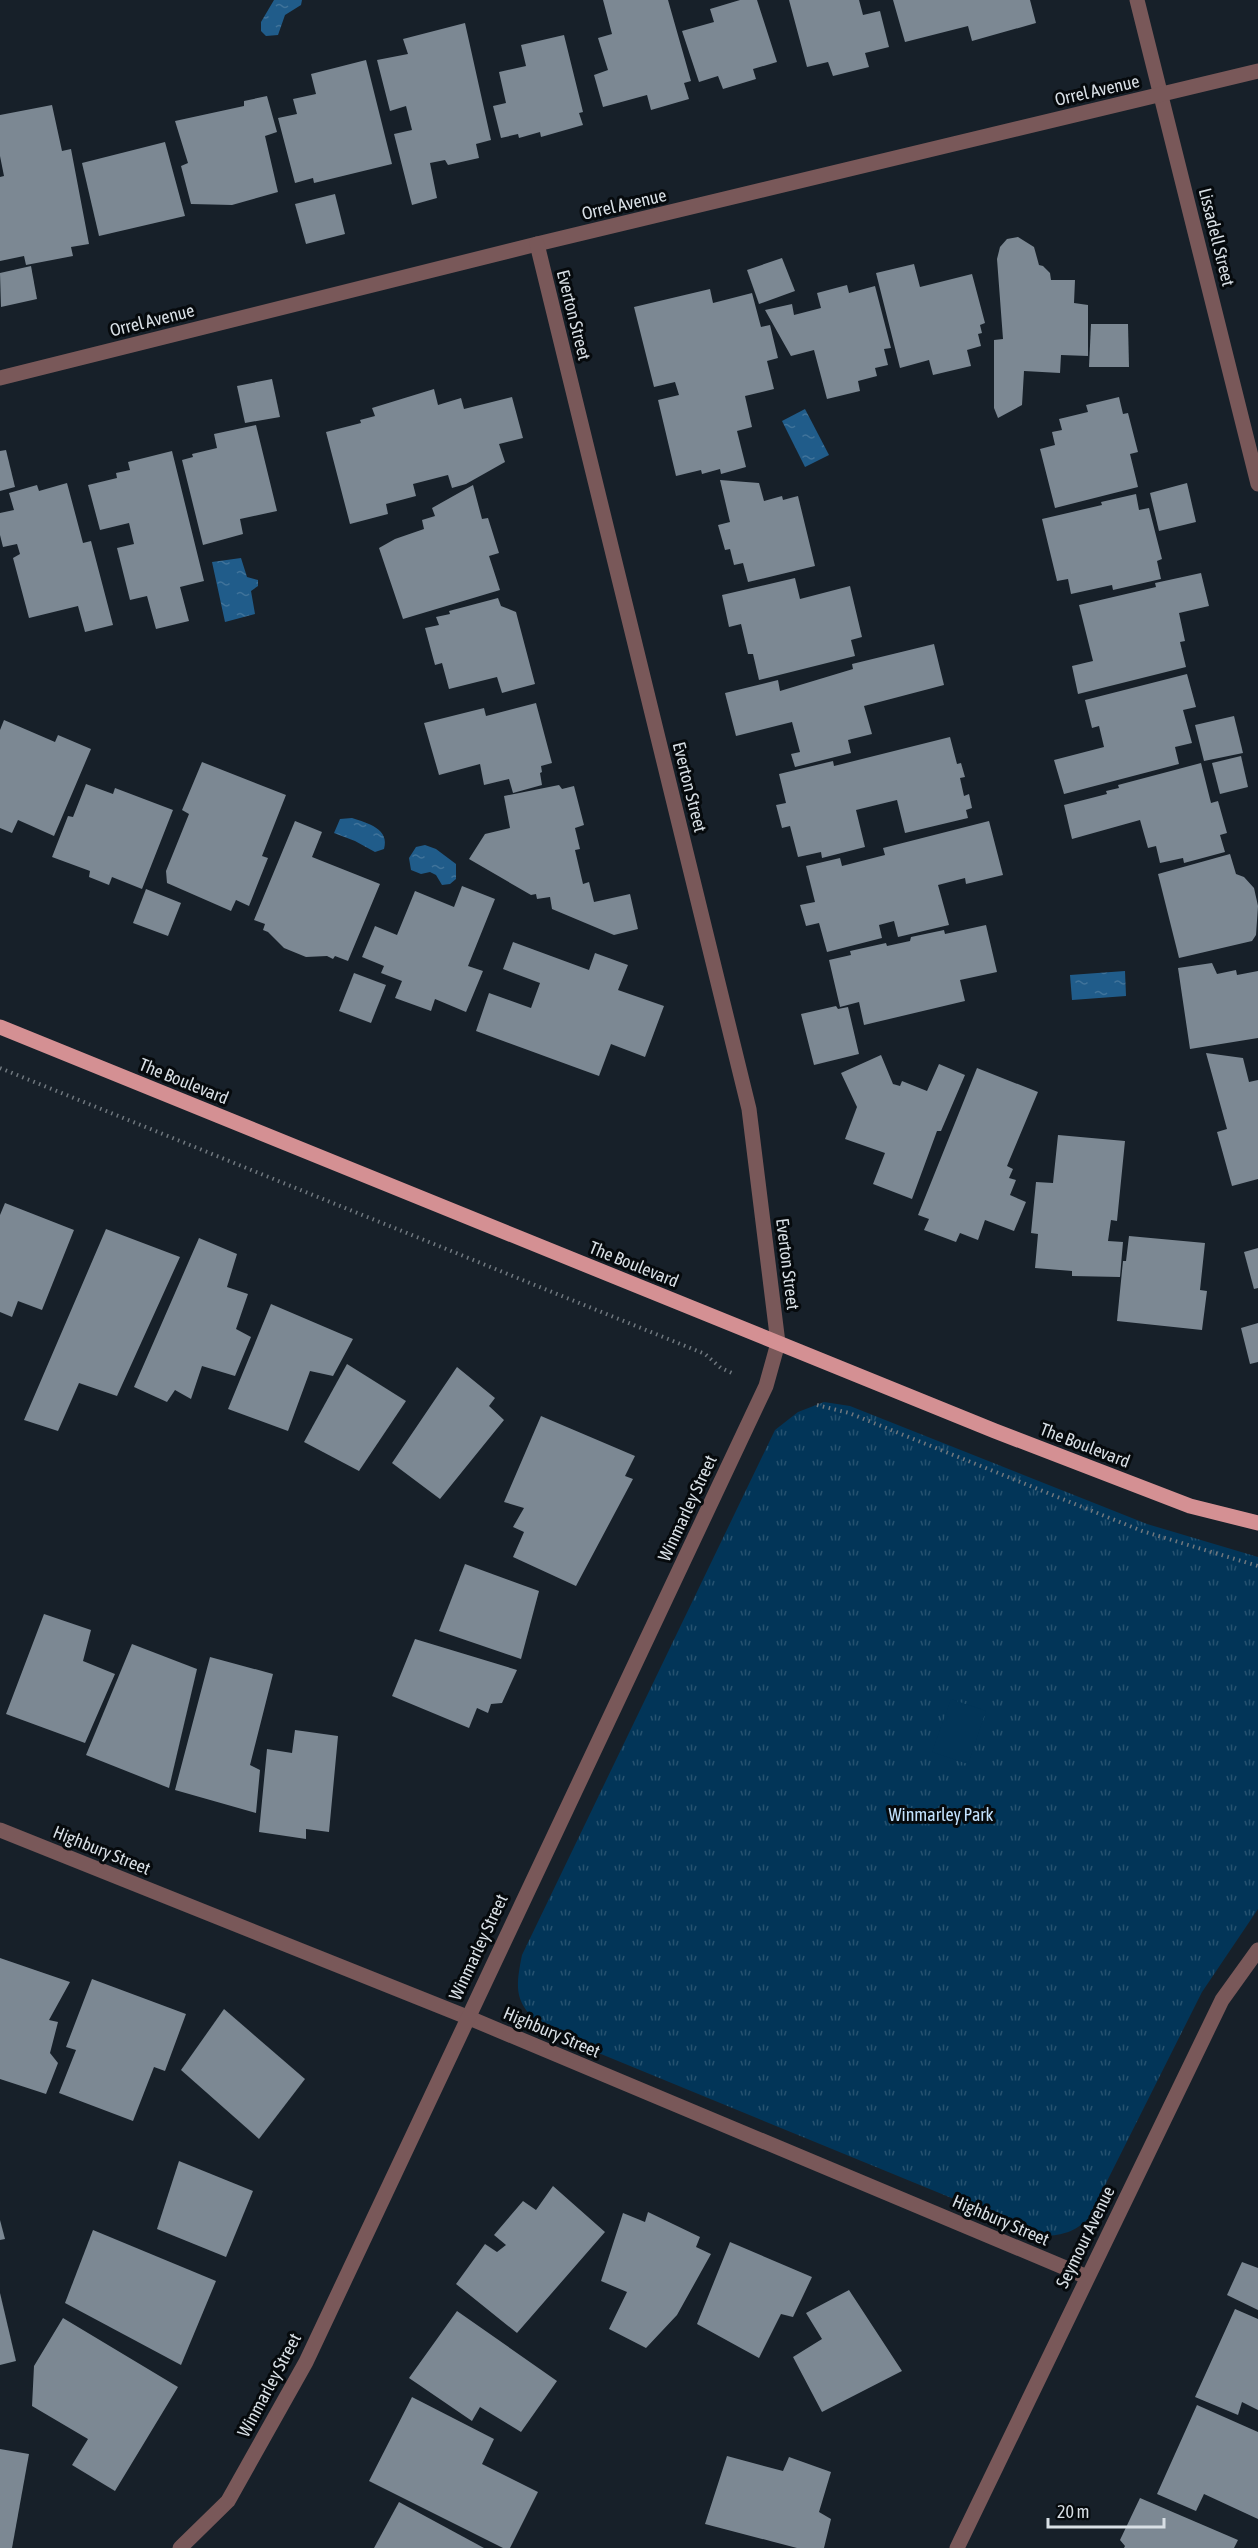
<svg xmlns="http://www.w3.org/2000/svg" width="1258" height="2548" font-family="'Asap Condensed',sans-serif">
<defs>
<pattern id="grass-tufts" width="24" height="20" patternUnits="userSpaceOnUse" patternTransform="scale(1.5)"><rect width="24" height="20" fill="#023558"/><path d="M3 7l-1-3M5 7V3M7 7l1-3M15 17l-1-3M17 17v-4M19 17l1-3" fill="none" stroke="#265270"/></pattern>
<pattern id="water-ripples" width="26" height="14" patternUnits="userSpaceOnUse" patternTransform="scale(1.5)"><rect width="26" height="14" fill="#205c8a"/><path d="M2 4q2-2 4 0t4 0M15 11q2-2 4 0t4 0" fill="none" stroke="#40739a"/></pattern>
</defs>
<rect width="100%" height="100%" fill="#172029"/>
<path fill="url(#grass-tufts)" d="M824,1402L850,1406L1147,1524L1258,1557V1909L1202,1992L1088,2219C1074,2232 1064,2235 1044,2236L545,2031C516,2002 514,1995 522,1955L775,1430L798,1412Z"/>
<path fill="#023558" d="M951,1699L986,1711L968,1764L932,1752Z"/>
<g fill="url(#water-ripples)">
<path d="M274,0H302L301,5L285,15L278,35L266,36L261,31V22Z"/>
<path d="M805,409L829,455L805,467L782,421Z"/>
<path d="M241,558L247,577L258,580V586L251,591L255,614L225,622L212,562Z"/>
<path d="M352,818C368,823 390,829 384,849L375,852L355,841L334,833L340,819Z"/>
<path d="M425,845L436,849L456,864V879L450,884L442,885L436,875L430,872L421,874L411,870L409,858L416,847Z"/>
<path d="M1125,971L1126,996L1072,1000L1070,975Z"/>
</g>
<g fill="#7c8893">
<path d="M603,0H668L691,81L684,83L689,99L651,110L647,95L603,107L594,75L608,70L598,38L612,34Z"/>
<path d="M740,0H757L777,62L753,69L756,79L723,89L718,76L699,82L682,31L714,22L710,9Z"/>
<path d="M789,0H859L863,15L880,11L889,47L865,53L869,67L833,76L828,62L807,67Z"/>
<path d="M893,0H1030L1036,23L972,41L968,26L905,42Z"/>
<path d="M465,23L491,140L476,144L479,158L448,165L445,160L430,163L437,198L412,205L394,134L412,130L406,106L390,111L377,60L408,54L403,39Z"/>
<path d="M564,35L583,112L579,113L583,125L541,137L540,132L519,138L518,134L501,138L493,106L506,103L499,72L526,66L521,45Z"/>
<path d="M366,60L392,164L314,183L313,178L295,183L278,118L297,114L293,99L316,94L311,74Z"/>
<path d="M267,96L277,132L265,136L278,192L232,205L191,204L181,166L188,163L175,121L244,106V101Z"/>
<path d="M52,105L62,151L71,149L89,244L71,247L73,256L26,265L24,256L0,261V177L4,176L0,156V115Z"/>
<path d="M165,142L185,216L99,236L82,163Z"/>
<path d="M335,194L345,234L306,244L295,204Z"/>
<path d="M1018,237L1034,247L1039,265L1043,266L1050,273L1051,280H1075L1074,303L1088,305V356L1061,355L1060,373L1024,371L1022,405L998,418L994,408V340L1003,339L997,259L1000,247L1007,239Z"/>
<path d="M782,258L795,291L759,304L747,270Z"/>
<path d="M914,264L920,287L972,274L985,323L980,325L982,333L978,334L981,346L967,350L971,366L933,375L929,360L900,368L876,273Z"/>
<path d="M31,266L37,299L1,307L0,273Z"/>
<path d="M847,285L849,293L875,286L891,348L884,349L888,365L875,368L877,376L858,381L860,391L827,399L814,350L791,356L765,310L792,304L794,315L821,308L817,293Z"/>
<path d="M710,289L713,303L752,293L761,327L770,325L778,358L767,361L774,389L745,396L752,427L737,431L746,467L721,474L720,469L702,474L701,470L676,476L658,400L679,395L675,382L654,387L634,307Z"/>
<path d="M1091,324H1128L1129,367H1089Z"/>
<path d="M272,379L280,417L245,423L237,386Z"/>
<path d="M434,389L438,405L461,398L464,409L512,397L523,438L499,444L505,462L466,484L452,488L448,475L413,484L416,496L386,504L388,514L350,524L326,432L361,423L360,420L375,416L372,408Z"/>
<path d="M1119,397L1123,414L1128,413L1138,452L1130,454L1138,487L1055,508L1040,449L1055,445L1052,432L1062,430L1059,419L1088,412L1086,405Z"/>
<path d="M256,425L277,511L240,519L243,534L203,545L182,460L193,457L192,454L217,448L214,434Z"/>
<path d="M6,450L15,487L0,491V451Z"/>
<path d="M172,451L204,581L180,587L189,621L156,629L147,596L130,600L117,548L134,544L129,523L100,530L88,485L117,478L116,473L130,470L128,462Z"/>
<path d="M720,480L759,483L764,501L782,496L783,500L798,496L815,566L748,582L743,563L734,565L730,549L725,550L718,525L730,522Z"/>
<path d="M67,483L83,543L91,541L113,625L85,632L78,606L29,618L13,558L20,554L17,544L3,547L0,535V513L14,510L9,493L37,485L39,491Z"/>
<path d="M1187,483L1196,522L1159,531L1150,493Z"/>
<path d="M473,485L482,519L488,518L499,553L489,556L500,590L403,619L379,548L395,539L424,529L422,520L435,516L432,508Z"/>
<path d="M1136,494L1139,510L1149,508L1162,559L1157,561L1161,579L1113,590L1112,585L1071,594L1068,579L1057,581L1042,519L1102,505L1101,502Z"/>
<path d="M1201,573L1209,606L1179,613L1185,641L1180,642L1186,667L1078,694L1072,666L1093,661L1079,605L1156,587L1155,583Z"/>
<path d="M795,578L800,599L850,586L862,637L851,640L855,656L759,680L753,654H748L741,624L729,627L722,595Z"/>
<path d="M498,598L501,606L516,612L535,684L502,693L497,677L449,689L442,663L435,665L425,628L439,625L436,617L450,614L449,611Z"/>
<path d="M934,644L944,685L864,706L872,734L848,740L851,753L795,767L791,754L800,752L792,722L736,736L725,693L778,680L780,691L853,669L852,664Z"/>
<path d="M1187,674L1196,707L1183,710L1192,743L1175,747L1179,764L1064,794L1054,760L1104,747L1099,726L1092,728L1085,700Z"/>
<path d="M536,703L552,763L541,766L542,772L540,773L542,785L513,793L509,779L484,785L480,764L439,775L424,723L484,708L486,716Z"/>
<path d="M1234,716L1243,753L1204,761L1195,725Z"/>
<path d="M4,720L55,742L58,735L91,749L54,836L18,820L12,833L0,828V730Z"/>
<path d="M950,737L957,764L961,763L965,777L960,778L964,796L969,794L972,808L966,810L968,818L905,833L897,800L856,810L865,847L822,858L821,852L798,857L790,826L782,828L776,805L786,803L779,774L833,761L834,766Z"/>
<path d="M1241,756L1248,787L1220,794L1212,763Z"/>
<path d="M202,762L286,795L262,856L268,858L249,906L236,900L231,911L167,883L166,871L189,814L182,810Z"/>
<path d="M1201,763L1211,803L1218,801L1227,833L1220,835L1225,852L1184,863L1183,858L1160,863L1156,846L1148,848L1140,820L1072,839L1064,805L1107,794L1106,791L1119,788L1118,785Z"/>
<path d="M86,784L113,794L115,788L173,810L142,889L112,877L109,885L89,877L90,871L52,857L68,816L73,817Z"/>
<path d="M559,785L562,789L574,786L584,825L575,828L580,849L575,850L583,884L589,882L594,902L630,894L638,929L614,935L552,909L550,897L537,899L536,894L531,895L469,859L485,834L510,828L504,796Z"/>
<path d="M295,821L322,832L312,857L380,884L348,961L335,956L333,959L327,956L306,957L284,948L268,932L263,930L265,924L254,920Z"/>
<path d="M989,821L1003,875L966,884L965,878L938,885L949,925L898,937L894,921L879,925L882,938L827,952L819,923L806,926L800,905L815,902L806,866L840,858L842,866L885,855L883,848Z"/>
<path d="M1230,854L1236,874L1244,877L1254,888L1258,906L1256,935L1252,941L1179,958L1158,874Z"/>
<path d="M462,886L495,899L468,966L483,971L466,1012L435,999L431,1011L395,998L402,981L381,973L384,966L362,957L375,926L397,935L415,891L454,907Z"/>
<path d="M146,889L181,903L168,936L133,923Z"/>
<path d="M986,925L997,972L960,980L965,1001L864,1025L859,1002L840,1007L829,960L851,955L850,951L886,943L887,946L910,941L911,937L944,930L945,934Z"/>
<path d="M513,942L589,970L595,953L628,965L618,990L664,1006L645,1057L611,1044L599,1076L476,1031L489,993L531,1008L540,983L503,969Z"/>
<path d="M1212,963L1217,974L1236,970L1237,975L1258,971V1038L1190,1049L1178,968Z"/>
<path d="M354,973L386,985L371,1023L339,1011Z"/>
<path d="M836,1006L838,1009L848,1007L859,1054L814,1065L801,1014Z"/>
<path d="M1206,1053L1243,1058L1249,1082L1258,1080V1179L1232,1186L1217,1132L1227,1129Z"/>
<path d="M881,1055L893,1084L900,1086L902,1081L927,1091L939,1064L965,1075L941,1131H937L912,1199L873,1184L885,1153L845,1139L857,1107L841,1073Z"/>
<path d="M977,1068L1038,1092L1007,1166L1013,1169L1009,1178L1016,1180L1010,1195L1026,1202L1014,1231L985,1220L978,1240L960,1233L956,1242L924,1230L929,1219L918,1215Z"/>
<path d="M1058,1135L1125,1141L1117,1221L1111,1220L1108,1241L1123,1242L1120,1277L1072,1276V1271L1035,1268L1038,1234L1031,1233L1036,1182L1053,1183Z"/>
<path d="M5,1203L74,1230L42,1310L18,1301L12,1317L0,1312V1215Z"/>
<path d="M106,1229L180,1257L117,1396L79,1383L58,1431L24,1420Z"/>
<path d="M1129,1236L1205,1243L1200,1290L1207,1291L1202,1330L1117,1321L1123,1261H1126Z"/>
<path d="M199,1238L237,1254L227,1287L248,1294L236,1329L251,1337L235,1376L202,1366L191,1399L175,1390L167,1402L134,1387Z"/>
<path d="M1258,1248V1288L1254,1289L1244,1252Z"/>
<path d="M271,1304L353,1339L333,1376L310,1371L288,1431L228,1409Z"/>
<path d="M1258,1323V1362L1250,1364L1241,1328Z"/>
<path d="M347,1364L406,1401L359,1471L304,1442Z"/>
<path d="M457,1367L495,1398L489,1406L504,1420L440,1499L392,1463Z"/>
<path d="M541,1416L635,1456L625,1476L633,1479L576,1586L513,1557L524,1532L513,1527L524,1508L504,1502Z"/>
<path d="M465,1564L539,1591L521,1659L439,1631Z"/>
<path d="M44,1614L91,1630L83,1661L115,1674L85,1743L6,1714Z"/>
<path d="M415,1639L517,1670L502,1703L491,1704L488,1713L477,1708L469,1728L392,1696Z"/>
<path d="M132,1644L197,1669L169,1788L86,1755Z"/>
<path d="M210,1657L273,1674L250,1765L260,1770L256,1813L175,1790Z"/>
<path d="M295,1730L338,1736L329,1832L306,1829V1839L259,1832L267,1749L292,1753Z"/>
<path d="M0,1958L70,1982L49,2020L58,2022L50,2053L58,2063L46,2094L0,2079Z"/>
<path d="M92,1979L186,2014L165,2071L154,2067L133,2121L59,2093L76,2050L66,2047Z"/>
<path d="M224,2009L305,2079L259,2139L181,2070Z"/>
<path d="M179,2161L253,2191L226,2257L157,2229Z"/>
<path d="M553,2186L605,2232L517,2333L456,2284L485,2244L497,2252L506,2245L494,2235L523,2201L536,2210Z"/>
<path d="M648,2212L700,2237L696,2247L711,2254L677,2315L646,2348L609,2329L627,2292L601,2281L623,2213L645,2222Z"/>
<path d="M0,2220L5,2239L0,2240Z"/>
<path d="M93,2230L216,2281L181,2365L65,2303Z"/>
<path d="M730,2242L812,2277L793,2317L781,2314L759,2358L697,2324Z"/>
<path d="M1242,2262L1258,2268V2310L1227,2295Z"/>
<path d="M849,2290L902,2371L822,2412L793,2357L822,2339L806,2313Z"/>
<path d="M0,2293L16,2361L0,2365Z"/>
<path d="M1235,2309L1258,2319V2410L1242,2402L1238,2415L1195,2397Z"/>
<path d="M457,2311L557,2381L521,2432L480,2407L472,2421L409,2378Z"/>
<path d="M63,2318L178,2387L115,2491L72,2465L88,2439L32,2406L34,2366Z"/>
<path d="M412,2397L494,2439L482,2464L538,2492L510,2548H503L369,2481Z"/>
<path d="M1197,2405L1258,2432V2519L1204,2494L1196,2511L1157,2494Z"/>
<path d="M0,2449L29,2454L12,2548H0Z"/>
<path d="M727,2456L783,2471L789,2457L831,2472L819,2512L831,2519L824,2548H797L705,2524Z"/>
<path d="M1140,2498L1238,2540L1234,2548H1124L1125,2546L1120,2540Z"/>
<path d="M399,2502L484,2548H374Z"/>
</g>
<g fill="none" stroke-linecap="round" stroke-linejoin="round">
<g stroke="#70787f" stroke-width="4" stroke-dasharray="1.5 4.5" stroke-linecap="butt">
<path d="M0,1068L705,1354L721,1368L734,1374"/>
<path d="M817,1405L849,1413L1142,1531L1258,1566"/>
</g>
<g stroke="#795859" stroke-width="15">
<path d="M1137,0L1258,484"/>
<path d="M0,378L537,244L1258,71"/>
<path d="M0,1830L467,2017L1087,2277"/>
<path d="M180,2548L228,2501L306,2362L766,1386L778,1343L749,1109L537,244"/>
<path d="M957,2548L1222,2000L1258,1950"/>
</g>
<path stroke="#d49093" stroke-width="15" d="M0,1027L995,1431L1190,1506L1258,1523"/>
</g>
<g text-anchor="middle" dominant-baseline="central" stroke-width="6" stroke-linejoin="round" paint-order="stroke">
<g font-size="18" fill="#d8dfe5" stroke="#060a0d">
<text transform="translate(1097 90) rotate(-13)">Orrel Avenue</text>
<text transform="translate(624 204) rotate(-13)">Orrel Avenue</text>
<text transform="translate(1217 237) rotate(76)">Lissadell Street</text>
<text transform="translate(574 315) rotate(76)">Everton Street</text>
<text transform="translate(152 320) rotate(-14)">Orrel Avenue</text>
<text transform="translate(690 787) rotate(76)">Everton Street</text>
<text transform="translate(184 1081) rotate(22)">The Boulevard</text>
<text transform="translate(634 1264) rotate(22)">The Boulevard</text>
<text transform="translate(788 1264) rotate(83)">Everton Street</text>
<text transform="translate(1085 1445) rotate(21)">The Boulevard</text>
<text transform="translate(687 1508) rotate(-65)">Winmarley Street</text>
<text transform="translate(102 1850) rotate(22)">Highbury Street</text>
<text transform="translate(478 1947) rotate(-65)">Winmarley Street</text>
<text transform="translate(552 2032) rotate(23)">Highbury Street</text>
<text transform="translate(1001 2220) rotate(23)">Highbury Street</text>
<text transform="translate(1085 2237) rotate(-64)">Seymour Avenue</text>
<text transform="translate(269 2385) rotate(-62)">Winmarley Street</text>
</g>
<g font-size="18" fill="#c3e2fe" stroke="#060a0d">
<text x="941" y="1814">Winmarley Park</text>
</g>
</g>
<path d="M1048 2518v9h116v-9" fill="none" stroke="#d8dfe5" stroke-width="3"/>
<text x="1057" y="2518" font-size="18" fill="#d8dfe5" stroke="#060a0d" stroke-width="4.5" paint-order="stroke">20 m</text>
</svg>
